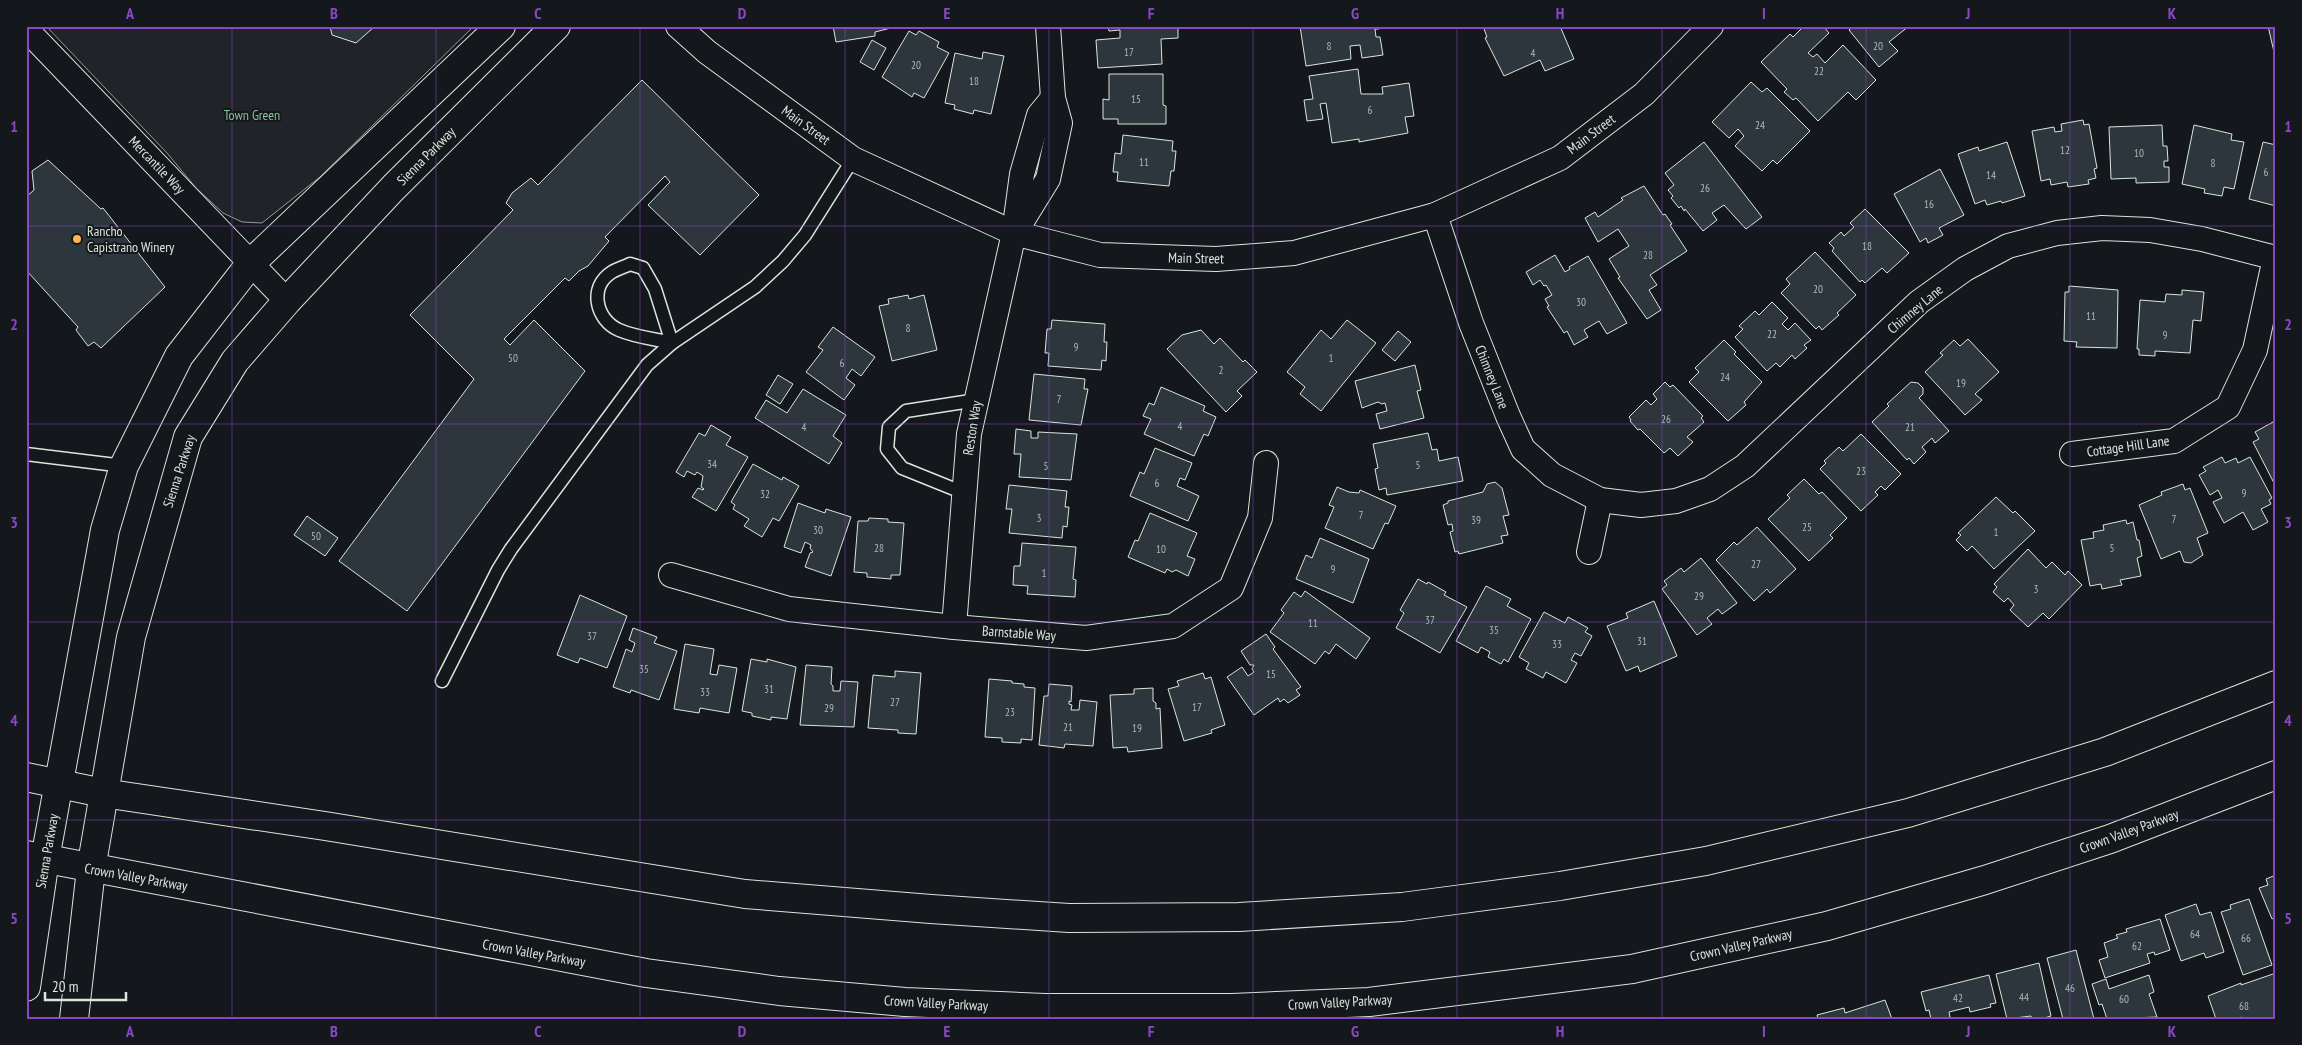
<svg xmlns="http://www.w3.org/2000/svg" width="2302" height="1045" font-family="'PT Sans Narrow',sans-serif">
<rect width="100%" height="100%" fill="#14181c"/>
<path fill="#202428" stroke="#939e99" d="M46,26H474L320,177L262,223L242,222L223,213L196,188L167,153Z"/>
<g fill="#2c363c" stroke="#d8e6dc">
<path d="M330,26H374V27L356,43L332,35Z"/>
<path d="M833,26H895V27L875,32V36L836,42Z"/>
<path d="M1108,26H1178V38L1161,39L1162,64L1098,68L1096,40L1120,38V30L1109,31Z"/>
<path d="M1300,26H1378L1379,29H1375L1376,37H1380L1383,55L1362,58L1360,45L1350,46L1351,59L1306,66Z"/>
<path d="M1483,26H1560L1574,59L1545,71L1540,60L1504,76L1485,38L1487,37Z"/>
<path d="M1804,26H1823L1829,33L1808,53L1813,57L1817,54L1825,63L1843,45L1876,80L1856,100L1848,92L1818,121L1796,98L1793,100L1784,92L1787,89L1761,62L1790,34L1793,37Z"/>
<path d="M1854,26H1909L1889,42L1898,51L1879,67L1849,30Z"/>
<path d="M2268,26H2276V51L2274,52Z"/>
<path d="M909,31L916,35L919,31L939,42L937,47L949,53L924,98L914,93L912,97L882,77Z"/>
<path d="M872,40L886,48L874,70L860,62Z"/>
<path d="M983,52L1004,56L991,114L974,110L973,114L954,109L955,105L945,103L955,53L982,59Z"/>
<path d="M1358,69L1361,94H1383L1382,87L1409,83L1414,116L1405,117L1408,133L1359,142V139L1332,143L1326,103L1320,104L1323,119L1307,121L1304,100L1313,99L1309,76Z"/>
<path d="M1109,74H1163V105L1166,106V124H1118V119H1103V99L1109,100Z"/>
<path d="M642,80L759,195L700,255L648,205L670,182L665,176L605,237L609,241L588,266L579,271L569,281L565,278L504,339L510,345L534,320L585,371L407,611L339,561L474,379L410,315L513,210L506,203L512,193L531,178L538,185Z"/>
<path d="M1751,82L1762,92L1767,88L1810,131L1777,164L1773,160L1762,171L1735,146L1744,136L1738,129L1729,138L1712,122Z"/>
<path d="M2083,120L2084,125L2089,124L2097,168L2094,169L2096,178L2088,180L2089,184L2068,187L2067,182L2051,185L2050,179L2041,181L2032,131L2054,127L2055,132L2062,131L2061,124Z"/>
<path d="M2162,125L2163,146H2167L2168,161H2164V167H2169V182L2136,183V178L2111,179L2109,127Z"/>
<path d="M2194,125L2232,134L2231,140L2244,142L2234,189L2224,187L2222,196L2204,193L2205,189L2182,184Z"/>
<path d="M1123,135L1173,141L1172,151H1176L1174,171H1171L1169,186L1117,181L1118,172H1113L1115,153L1121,154Z"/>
<path d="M1704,142L1762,217L1746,229L1724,205L1712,213L1717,220L1703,231L1685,209L1684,211L1681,206L1679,208L1671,198L1673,196L1668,190L1674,185L1665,173Z"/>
<path d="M2007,142L2025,196L2002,203L2001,201L1987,205L1985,200L1975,204L1958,154L1978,147L1979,151Z"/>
<path d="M2263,142L2276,145V206L2249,199Z"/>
<path d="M48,160L101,209L103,208L165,287L101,348L94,342L88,346L76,330L78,327L26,270V197L34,190L32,171Z"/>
<path d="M1940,169L1964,215L1939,228L1943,235L1928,243L1926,238L1920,242L1894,194Z"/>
<path d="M1644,186L1663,215L1665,214L1672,224L1670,225L1687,251L1650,275L1657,285L1649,290L1661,310L1647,319L1618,278L1620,277L1609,259L1629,246L1618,229L1598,242L1585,218L1595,212L1598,217L1623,200L1621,198Z"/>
<path d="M1865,209L1909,253L1887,273L1882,268L1865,283L1862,280L1860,282L1832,251L1834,248L1829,243L1841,232L1844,236L1854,227L1850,223Z"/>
<path d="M1815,252L1856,295L1837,313L1839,315L1822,330L1819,326L1816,329L1781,293L1790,284L1786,279Z"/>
<path d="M1555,255L1565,272L1570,269L1569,267L1588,256L1627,323L1607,334L1599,321L1584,330L1588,337L1574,345L1567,331L1564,333L1547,307L1549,306L1545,299L1552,295L1546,285L1544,286L1540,280L1533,285L1526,272Z"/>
<path d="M2069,286L2118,290L2117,348L2076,347L2077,342L2064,341L2065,292H2069Z"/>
<path d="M2182,290L2204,292L2201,321L2193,320L2190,353L2155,351V356L2139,355V349H2137L2140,300L2165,302L2166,294L2182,295Z"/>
<path d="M908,295L909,299L924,295L937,350L892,361L879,306L889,304L888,299Z"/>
<path d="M1772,302L1788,318L1782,324L1788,330L1795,323L1811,340L1804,345L1807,348L1795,359L1792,355L1780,367L1776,363L1767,371L1735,337L1743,329L1739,326L1755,311L1759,315Z"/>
<path d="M1052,320L1105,324L1104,342H1107L1106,361L1102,360L1101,370L1048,366L1049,353H1045L1047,329H1051Z"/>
<path d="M1347,320L1376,343L1321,411L1300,394L1305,387L1287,372L1321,330L1331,339Z"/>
<path d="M833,327L875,357L861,376L852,369L846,378L855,385L844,400L806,372L823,350L818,347Z"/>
<path d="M1201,330L1214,344L1220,338L1243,362L1245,360L1257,372L1237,391L1242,396L1226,412L1167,349L1182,335Z"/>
<path d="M1398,331L1411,342L1395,361L1382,350Z"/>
<path d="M1968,339L1999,372L1975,394L1982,400L1965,415L1925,372L1943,355L1940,353L1954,340L1960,346Z"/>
<path d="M1724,340L1736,352L1734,354L1762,382L1744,402L1746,405L1728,421L1689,382L1699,372L1695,368Z"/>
<path d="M1415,365L1421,390L1417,391L1424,418L1380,429L1376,414L1387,411L1385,403L1382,404L1378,402L1362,408L1355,381Z"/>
<path d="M1034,374L1085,379L1084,389H1088L1081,425L1029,420Z"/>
<path d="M778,375L793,384L780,404L766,395Z"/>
<path d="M1665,382L1670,387L1673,385L1703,416L1701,418L1704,422L1687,437L1693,442L1678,456L1670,448L1664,453L1640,429L1638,430L1630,421L1631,420L1629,417L1646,400L1651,405L1657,399L1653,394Z"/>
<path d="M1911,382L1918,383L1923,388V394L1919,398L1949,431L1935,443L1932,438L1922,447L1926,452L1914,464L1909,458L1907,460L1872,422L1889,406L1887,404Z"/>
<path d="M1161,387L1205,406L1203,411L1216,417L1208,436L1204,434L1194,456L1144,434L1151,419L1143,416L1149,403L1154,405Z"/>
<path d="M803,389L846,415L833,436L842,443L829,464L755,418L766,400L787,413Z"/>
<path d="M2273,422L2276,424V487L2253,442L2259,439L2255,432Z"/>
<path d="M711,425L731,437L726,445L748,457L716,511L692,497L698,488L703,490L704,489L701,487L703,476L697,472L695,475L687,471L684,477L676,472L699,433L705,436Z"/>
<path d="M1016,429L1031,431V438H1038V432L1077,434L1071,480L1019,477L1021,454H1014Z"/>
<path d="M1428,433L1432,450L1437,449L1439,461L1458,457L1463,481L1387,495L1386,488L1379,490L1375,469L1378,468L1373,444Z"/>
<path d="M1861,434L1901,474L1885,490L1881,486L1875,492L1878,495L1861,511L1820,469L1826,463L1824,461L1839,447L1843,451Z"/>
<path d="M1155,448L1192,463L1185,480L1180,478L1177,486L1199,496L1188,521L1130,496L1140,472L1144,474Z"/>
<path d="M2222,457L2225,463L2236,458L2238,463L2250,457L2272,498L2269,500L2271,504L2261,509L2268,522L2253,530L2243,512L2224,523L2213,502L2222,498L2218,490L2210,495L2199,475L2206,471L2203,467Z"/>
<path d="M753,464L782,480L783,477L799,486L779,521L773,518L762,537L744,526L749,519L733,509L735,505L731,502Z"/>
<path d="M1804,479L1819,494L1822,492L1847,518L1830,535L1833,538L1809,561L1768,519L1790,498L1787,495Z"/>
<path d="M1495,482L1502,488L1509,515L1503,516L1508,535L1501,536L1503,543L1459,554L1458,551L1455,552L1450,532L1453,531L1452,524L1448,525L1443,505L1448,503V501L1483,492L1487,484Z"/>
<path d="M2183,484L2185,490L2190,488L2208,533L2197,538L2203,555L2191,563L2184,562L2180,551L2161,559L2139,505L2162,495L2161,492Z"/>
<path d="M1009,485L1067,491L1065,507H1069L1067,527L1063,526L1062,538L1009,533L1012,509H1006Z"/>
<path d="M1337,487L1349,492L1359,493L1360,490L1396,506L1388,524L1385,523L1373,549L1325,528L1334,507L1329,505Z"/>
<path d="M1996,497L2013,513L2015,511L2035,531L1994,569L1972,546L1967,551L1956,540L1961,535L1958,533Z"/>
<path d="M798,503L825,513L826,509L851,517L831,576L805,567L810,553L813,552L810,548L811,545L805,542L801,553L784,547Z"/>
<path d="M1150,513L1197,533L1187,556L1195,559L1188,576L1176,570L1172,572L1167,569L1165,573L1128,557L1135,540L1138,541Z"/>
<path d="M307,516L338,538L325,556L294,535Z"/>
<path d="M869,518L888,519V522L904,523L900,575H891V579L867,577V573L854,572L858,521H868Z"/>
<path d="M2126,520L2127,524L2133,522L2137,540H2139L2142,556L2137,558L2141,576L2120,580L2122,585L2102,589L2101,584L2090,586L2081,540L2094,538L2093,532L2104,530L2103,525Z"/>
<path d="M1757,527L1796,569L1770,593L1767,589L1754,601L1716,560L1734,542L1737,545Z"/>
<path d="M1320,538L1369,559L1353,603L1296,579L1306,555L1312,558Z"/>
<path d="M1022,543L1076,547L1073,579L1076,580L1075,597L1027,594L1028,586L1013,585L1014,566H1020Z"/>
<path d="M2028,549L2046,568L2052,562L2065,575L2068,571L2082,585L2049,619L2043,613L2028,627L2010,610L2014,605L2008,598L2004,602L1993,592L1997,587L1994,584Z"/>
<path d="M1701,558L1737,603L1722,614L1718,609L1707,618L1712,624L1697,635L1662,589L1667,585L1664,581L1681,568L1684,572Z"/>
<path d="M1418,579L1427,584L1428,582L1446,592L1444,595L1467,607L1440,653L1396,628L1404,613L1400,610Z"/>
<path d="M1486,586L1511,599L1507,606L1531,619L1508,662L1504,659L1501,664L1488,657L1490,652L1481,647L1478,653L1456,641Z"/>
<path d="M1305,591L1370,638L1356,659L1336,644L1329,654L1325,651L1315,664L1270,632L1284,613L1281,610L1294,592L1301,597Z"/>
<path d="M580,595L627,616L607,668L580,658L578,663L557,655Z"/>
<path d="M1654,601L1677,656L1640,672L1638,666L1626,671L1607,626L1628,618L1626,613Z"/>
<path d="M1544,612L1565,623L1568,617L1588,628L1585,632L1592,636L1581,656L1575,653L1571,660L1577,663L1566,683L1546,672L1543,678L1526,669L1529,663L1519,657Z"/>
<path d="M633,628L657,637L654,643L677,651L659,700L631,690L630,693L613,687L626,649L632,652L635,643L629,640Z"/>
<path d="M1266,634L1275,647L1273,649L1301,687L1296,690L1300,695L1288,703L1284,699L1280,702L1278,698L1254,715L1227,677L1242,667L1248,676L1254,672L1252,669L1254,665H1250L1241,651Z"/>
<path d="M685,644L714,649L710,674L717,675L719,665L737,668L729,713L700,708L699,713L674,709Z"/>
<path d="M751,659L767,662V659L796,667L787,719L771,717V720L752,716V713L742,711Z"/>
<path d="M806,665L832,667L831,684L833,686V691H840L841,681L858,682L854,727L800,725Z"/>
<path d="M895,671L921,673L916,734L898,733V730L868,728L873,675L895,677Z"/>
<path d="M1203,673L1205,679L1211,677L1225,725L1211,730L1212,733L1184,741L1168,689L1179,686L1177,681Z"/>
<path d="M989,679L1012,681V683L1024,684V687L1035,688L1032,740L1021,739V743L1002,742V738L985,737Z"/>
<path d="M1049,684L1072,686L1071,702L1069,701V704L1072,705L1071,710H1079L1080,700L1097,702L1093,746L1065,744L1064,748L1039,745L1044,696H1048Z"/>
<path d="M1153,688V701L1156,703V709L1160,708L1162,748L1128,752L1127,747L1113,748L1110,695L1134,694V689Z"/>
<path d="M2276,875V920L2275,917L2272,919L2259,888L2268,885L2266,879Z"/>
<path d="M2249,899L2272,965L2243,975L2221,912L2231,909L2230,905Z"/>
<path d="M2196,904L2200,915L2211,912L2224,952L2206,958L2204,953L2181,961L2165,915Z"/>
<path d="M2160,919L2170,950L2155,955L2154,952L2147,954L2150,963L2105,978L2099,960L2108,957L2104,943L2118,938L2116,935L2127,932L2126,929Z"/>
<path d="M2076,950L2094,1019H2063L2047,958Z"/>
<path d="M2039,963L2051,1016L2041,1019H2032L2031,1016L2007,1019L1996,974Z"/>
<path d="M2276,973V1019H2242L2241,1017L2238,1019H2216L2208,996L2241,983V985Z"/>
<path d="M1989,975L1996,1003L1990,1004L1991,1007L1970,1012L1969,1007L1949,1012L1950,1017L1943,1019H1931L1929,1010L1926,1011L1921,992Z"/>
<path d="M2149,975L2154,992L2149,994L2157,1017L2107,1019L2102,1004L2099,1005L2092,984L2106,979L2109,989Z"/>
<path d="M1885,1000L1892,1019H1818L1817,1015L1844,1008L1845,1013Z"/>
</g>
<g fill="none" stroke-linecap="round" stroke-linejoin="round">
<g stroke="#d8e6dc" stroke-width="15">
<g id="service">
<path d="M630,264L643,268L655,289L672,343C655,339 635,337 619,330C596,320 588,287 612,272C617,269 624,267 630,264Z"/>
<path d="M26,454L124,466"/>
<path d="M964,493L902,468L887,449L889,427L906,411L977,400"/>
<path d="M442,681L498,570L511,549L647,365L672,343L755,287L783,261L805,235L853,159"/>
</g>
</g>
<g stroke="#d8e6dc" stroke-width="26">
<g id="minor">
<path d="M678,26L707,52L853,159L1014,233L1100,255L1216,259L1294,253L1435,215L1560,158L1644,94L1711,26"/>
<path d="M26,29L287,301"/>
<path d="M1435,215L1471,323L1508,416L1523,449L1552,475L1600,500L1641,505L1676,501L1710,489L1745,466L1919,302L1965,269L2008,246L2057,233L2102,228L2150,230L2202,239L2276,258"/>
<path d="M1019,226L1048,179L1060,123L1053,98L1048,26"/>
<path d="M2072,454L2174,441L2228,407L2255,350L2275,258"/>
<path d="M1589,552L1600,500"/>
<path d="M671,575L789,609L954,627L1086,638L1173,626L1231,588L1260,518L1266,463"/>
<path d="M954,627L969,434L1014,233L1022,174L1039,115L1053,98"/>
</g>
</g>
<g stroke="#d8e6dc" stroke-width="30">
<g id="secondary">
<path d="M26,987L45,859L105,530L124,466L179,356L251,263L501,26"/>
<path d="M74,1019L91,869L131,637L188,437L235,361L287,301L394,187L556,26"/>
</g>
</g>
<g stroke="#d8e6dc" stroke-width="30">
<g id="primary">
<path d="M26,777L103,793L325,826L745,894L931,909L1069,918L1239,917L1402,907L1560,886L1706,861L1908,813L2105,752L2276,685"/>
<path d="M26,855L646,973L779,991L905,1002L1045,1008H1232L1369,1002L1632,969L1827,926L1985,880L2110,839L2276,775"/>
</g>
</g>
<use href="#service" stroke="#14181c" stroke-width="12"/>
<use href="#minor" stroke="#14181c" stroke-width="24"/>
<use href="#secondary" stroke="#14181c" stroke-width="28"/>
<use href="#primary" stroke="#14181c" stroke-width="28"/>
</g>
<path fill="none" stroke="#8948c3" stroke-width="1" stroke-opacity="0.55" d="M232,26V1019M436,26V1019M640,26V1019M845,26V1019M1049,26V1019M1253,26V1019M1457,26V1019M1662,26V1019M1866,26V1019M2070,26V1019M26,226H2276M26,424H2276M26,622H2276M26,820H2276"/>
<circle fill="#ffb74d" stroke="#14181c" stroke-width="2" cx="77" cy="239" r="5"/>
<g text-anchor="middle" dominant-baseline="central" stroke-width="4" stroke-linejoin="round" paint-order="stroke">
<g font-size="11" fill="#adbab4">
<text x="1329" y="46">8</text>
<text x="1878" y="46">20</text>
<text x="1129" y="52">17</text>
<text x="1533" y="53">4</text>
<text x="916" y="65">20</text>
<text x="1819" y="71">22</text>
<text x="974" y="81">18</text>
<text x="1136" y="99">15</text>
<text x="1370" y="110">6</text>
<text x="1760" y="125">24</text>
<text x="2065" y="150">12</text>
<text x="2139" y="153">10</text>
<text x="1144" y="162">11</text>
<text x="2213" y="163">8</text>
<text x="2266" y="172">6</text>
<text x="1991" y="175">14</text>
<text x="1705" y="188">26</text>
<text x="1929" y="204">16</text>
<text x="1867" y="246">18</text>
<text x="1648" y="255">28</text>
<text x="1818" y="289">20</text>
<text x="1581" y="302">30</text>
<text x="2091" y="316">11</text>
<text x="908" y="328">8</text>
<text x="1772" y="334">22</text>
<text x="2165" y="335">9</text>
<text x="1076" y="347">9</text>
<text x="513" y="358">50</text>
<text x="1331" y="358">1</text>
<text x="842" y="363">6</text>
<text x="1221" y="370">2</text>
<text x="1725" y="377">24</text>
<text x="1961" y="383">19</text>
<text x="1059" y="399">7</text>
<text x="1666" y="419">26</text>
<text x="1180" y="426">4</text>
<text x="804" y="427">4</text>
<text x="1910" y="427">21</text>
<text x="712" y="464">34</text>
<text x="1418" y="465">5</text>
<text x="1046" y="466">5</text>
<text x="1861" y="471">23</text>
<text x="1157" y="483">6</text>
<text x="2244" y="493">9</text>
<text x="765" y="494">32</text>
<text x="1361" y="515">7</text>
<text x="1039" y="518">3</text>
<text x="2174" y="519">7</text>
<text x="1476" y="520">39</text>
<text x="1807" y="527">25</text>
<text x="818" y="530">30</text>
<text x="1996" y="532">1</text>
<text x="316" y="536">50</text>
<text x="879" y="548">28</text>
<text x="2112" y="548">5</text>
<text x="1161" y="549">10</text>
<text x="1756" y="564">27</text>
<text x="1333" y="569">9</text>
<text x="1044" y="573">1</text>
<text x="2036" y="589">3</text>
<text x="1699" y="596">29</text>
<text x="1430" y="620">37</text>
<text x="1313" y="623">11</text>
<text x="1494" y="630">35</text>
<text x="592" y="636">37</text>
<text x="1642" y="641">31</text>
<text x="1557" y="644">33</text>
<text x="644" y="669">35</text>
<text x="1271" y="674">15</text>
<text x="769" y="689">31</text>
<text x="705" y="692">33</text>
<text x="895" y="702">27</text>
<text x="1197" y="707">17</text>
<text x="829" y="708">29</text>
<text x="1010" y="712">23</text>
<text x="1068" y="727">21</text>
<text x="1137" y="728">19</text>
<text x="2195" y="934">64</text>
<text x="2246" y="938">66</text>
<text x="2137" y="946">62</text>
<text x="2070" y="988">46</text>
<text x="2024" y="997">44</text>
<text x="1958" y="998">42</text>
<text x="2124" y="999">60</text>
<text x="2244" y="1006">68</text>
</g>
<g font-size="14" fill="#8ac095" stroke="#14181c">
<text x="252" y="115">Town Green</text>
</g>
<g font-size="14" fill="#d8e6dc" stroke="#14181c">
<text transform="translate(806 125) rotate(36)">Main Street</text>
<text transform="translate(1591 134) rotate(-37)">Main Street</text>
<text transform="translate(426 156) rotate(-45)">Sienna Parkway</text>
<text transform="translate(157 165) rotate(46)">Mercantile Way</text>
<text transform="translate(1196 258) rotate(1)">Main Street</text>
<text transform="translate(1915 309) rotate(-40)">Chimney Lane</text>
<text transform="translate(1492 377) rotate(68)">Chimney Lane</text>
<text transform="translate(972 428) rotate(-81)">Reston Way</text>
<text transform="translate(2128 446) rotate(-8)">Cottage Hill Lane</text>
<text transform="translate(179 471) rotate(-72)">Sienna Parkway</text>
<text transform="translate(1019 633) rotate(4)">Barnstable Way</text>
<text transform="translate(2129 831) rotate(-20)">Crown Valley Parkway</text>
<text transform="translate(47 851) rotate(-80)">Sienna Parkway</text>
<text transform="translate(136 877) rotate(10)">Crown Valley Parkway</text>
<text transform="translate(1741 945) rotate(-13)">Crown Valley Parkway</text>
<text transform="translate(534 953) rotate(10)">Crown Valley Parkway</text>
<text transform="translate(1340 1002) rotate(-3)">Crown Valley Parkway</text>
<text transform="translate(936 1003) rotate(3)">Crown Valley Parkway</text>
</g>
<g font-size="14" fill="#d8e6dc" stroke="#14181c" text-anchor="start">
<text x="87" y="231">Rancho<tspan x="87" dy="16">Capistrano Winery</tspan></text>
</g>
</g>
<rect width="2302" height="1045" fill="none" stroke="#14181c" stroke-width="55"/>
<path d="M45 992v8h81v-8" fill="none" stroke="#d8e6dc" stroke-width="2.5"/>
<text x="52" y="992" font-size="15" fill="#d8e6dc" stroke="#14181c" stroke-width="4" paint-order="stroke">20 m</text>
<rect x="28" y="28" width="2246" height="990" fill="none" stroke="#8948c3" stroke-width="2"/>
<g font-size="16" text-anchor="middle" font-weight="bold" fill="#8948c3">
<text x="130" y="19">A</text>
<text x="334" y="19">B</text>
<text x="538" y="19">C</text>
<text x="742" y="19">D</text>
<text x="947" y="19">E</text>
<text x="1151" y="19">F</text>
<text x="1355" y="19">G</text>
<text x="1560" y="19">H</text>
<text x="1764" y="19">I</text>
<text x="1968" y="19">J</text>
<text x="2172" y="19">K</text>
<text x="14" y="132">1</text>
<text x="2288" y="132">1</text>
<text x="14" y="330">2</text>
<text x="2288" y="330">2</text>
<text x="14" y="528">3</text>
<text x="2288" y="528">3</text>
<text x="14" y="726">4</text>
<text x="2288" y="726">4</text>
<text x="14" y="924">5</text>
<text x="2288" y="924">5</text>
<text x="130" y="1037">A</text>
<text x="334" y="1037">B</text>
<text x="538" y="1037">C</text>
<text x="742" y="1037">D</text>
<text x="947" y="1037">E</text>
<text x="1151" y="1037">F</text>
<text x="1355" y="1037">G</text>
<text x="1560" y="1037">H</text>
<text x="1764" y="1037">I</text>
<text x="1968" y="1037">J</text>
<text x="2172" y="1037">K</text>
</g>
</svg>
